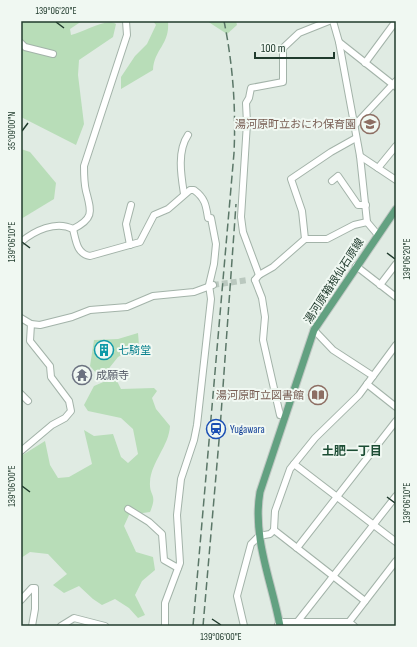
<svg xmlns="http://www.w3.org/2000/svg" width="417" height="647" font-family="'Sofia Sans Condensed','Noto Sans JP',sans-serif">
<rect width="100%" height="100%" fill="#e0ebe3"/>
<g fill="#b8ddb8">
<path d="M21,21H82L70,29L71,35C84,32 107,17 116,24L113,37L79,60L78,75L84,124L76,145L21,117Z"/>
<path d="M153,21H168C170,45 154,49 153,70L121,89V77L135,56L147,44L156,25Z"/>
<path d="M207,21H236L237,25L227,34Z"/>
<path d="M21,149L30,152L56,183L54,199L21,219Z"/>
<path d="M138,333L139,345L118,357L106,372L97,374L90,366L94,340L118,339Z"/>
<path d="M115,377L121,389L154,388L157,391L152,398L156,409L170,426C169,446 151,462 150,482C149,497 158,493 150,512L129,515L124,526L136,552L153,557L155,570L142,581L135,595L145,615L138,618L129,608L115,599L102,605L93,599L79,586L64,593L53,585L67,574L48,554L30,552L21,558V456L45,441L50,465L58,478L69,477L92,464L84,430L94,436L113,434L121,457L128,463L138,454L133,429L121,418L88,411L84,405L94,386Z"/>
</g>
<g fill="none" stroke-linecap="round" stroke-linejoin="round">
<path stroke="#bac8bf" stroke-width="6" stroke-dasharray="6 3" stroke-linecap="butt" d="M213,285L248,280"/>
<g stroke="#a3b3a9" stroke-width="8">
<g id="minor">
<path d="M333,21L339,42L396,87"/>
<path d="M339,42L360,156L367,222L378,235"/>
<path d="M21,43L25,47L53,54"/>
<path d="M365,63L396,21"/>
<path d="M354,126L396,81"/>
<path d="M360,156L396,180"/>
<path d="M378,168L396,146"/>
<path d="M332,181L338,176L358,205H366"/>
<path d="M184,194C181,175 177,151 188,135"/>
<path d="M73,229C76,241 77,254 90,256L140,242L154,215L168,209L190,190H194C205,198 206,205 208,218H211L216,244L214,264L209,285L211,299L197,425L194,440L181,479L177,515L180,563L165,603V626"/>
<path d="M73,229C95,218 91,211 86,191C84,183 84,174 84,166L127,35L126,21"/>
<path d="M305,239H327L354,225L367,222"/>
<path d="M21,242C34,231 56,220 73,229"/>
<path d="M130,245L126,224L131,205"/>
<path d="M356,266L396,297"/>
<path d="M259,275L243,232L241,217L247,123L246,103L249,98L251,88L283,82V48L299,33L329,21"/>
<path d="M255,280L259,275L273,267L305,239L302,211L291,179L331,152L356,138"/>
<path d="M255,280L262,298L265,317L263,340L280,415"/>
<path d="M380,285L396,264"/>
<path d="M21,318L31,324L40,325L72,317L90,310L127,307L153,296L194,292L213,285"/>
<path d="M314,330L333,350L373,376"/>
<path d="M367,384L396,407"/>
<path d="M21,394L28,401"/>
<path d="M21,451L52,425L65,418L71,411L69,401L51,377L50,366L30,341L31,324"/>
<path d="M294,464L396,542"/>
<path d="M128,509L149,522L162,534L164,560L178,568"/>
<path d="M297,548L396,421"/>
<path d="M21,600L32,588H35V609L32,626"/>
<path d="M365,601L274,530L275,511L290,469L315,438L359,395L396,345"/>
<path d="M298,621L396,496"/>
<path d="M278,625L280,622H349L354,626"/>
<path d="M61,626L74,618L105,626"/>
<path d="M244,626L237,596L251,544L259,536L270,534L274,530"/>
<path d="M349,626V622L396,561"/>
</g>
</g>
<g stroke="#c1c8c4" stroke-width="9">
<path id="major" d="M280,626C272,582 252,538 260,492L314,330L396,209"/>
</g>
<use href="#minor" stroke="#fff" stroke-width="6"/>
<use href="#major" stroke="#63a181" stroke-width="7"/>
<g stroke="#5b7768" stroke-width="1.5" stroke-dasharray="8 4" stroke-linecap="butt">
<path d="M193,626L234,153C236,108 233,65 224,21"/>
<path d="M203,626L220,429L236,204"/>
</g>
</g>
<path fill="none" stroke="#203b2d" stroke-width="1.5" d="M56,22L64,28M22,131L28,123M22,242L30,248M387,253L395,259M22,486L30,492M387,497L395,503M212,619L221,625"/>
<defs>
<g id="school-ring" transform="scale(1)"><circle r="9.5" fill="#f0f8f2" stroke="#8d6e63" stroke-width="1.5"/><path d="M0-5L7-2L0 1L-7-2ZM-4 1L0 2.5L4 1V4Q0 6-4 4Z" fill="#8d6e63"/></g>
<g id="building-ring" transform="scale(1)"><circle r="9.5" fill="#f0f8f2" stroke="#0f9aa8" stroke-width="1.5"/><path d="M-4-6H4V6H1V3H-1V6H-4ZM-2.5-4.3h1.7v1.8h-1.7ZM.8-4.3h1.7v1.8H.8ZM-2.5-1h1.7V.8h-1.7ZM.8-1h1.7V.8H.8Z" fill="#0f9aa8"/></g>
<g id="temple-ring" transform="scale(1)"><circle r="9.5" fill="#f0f8f2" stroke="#6b7280" stroke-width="1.5"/><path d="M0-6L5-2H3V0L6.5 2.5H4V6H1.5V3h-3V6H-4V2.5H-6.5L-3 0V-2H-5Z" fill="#6b7280"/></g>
<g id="library-ring" transform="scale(1)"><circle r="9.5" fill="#f0f8f2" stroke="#8d6e63" stroke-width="1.5"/><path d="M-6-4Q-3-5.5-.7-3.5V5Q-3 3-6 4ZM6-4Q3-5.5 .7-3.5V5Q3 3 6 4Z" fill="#8d6e63"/></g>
<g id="station-ring" transform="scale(1)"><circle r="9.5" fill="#f0f8f2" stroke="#1a4fb4" stroke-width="1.5"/><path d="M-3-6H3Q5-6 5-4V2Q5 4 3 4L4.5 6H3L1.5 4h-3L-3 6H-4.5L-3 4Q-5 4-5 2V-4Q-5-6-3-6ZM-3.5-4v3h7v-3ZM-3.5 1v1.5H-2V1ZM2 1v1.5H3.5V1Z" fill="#1a4fb4"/></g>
</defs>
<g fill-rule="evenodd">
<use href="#school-ring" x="370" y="124"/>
<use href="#building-ring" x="104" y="350"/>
<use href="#temple-ring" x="82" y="375"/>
<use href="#library-ring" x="318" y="395"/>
<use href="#station-ring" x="216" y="429"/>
</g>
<g text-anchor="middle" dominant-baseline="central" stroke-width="4" stroke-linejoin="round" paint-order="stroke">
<g font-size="11" fill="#785e54" stroke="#f0f8f2" text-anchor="end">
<text x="356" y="124">湯河原町立おにわ保育園</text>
<text x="304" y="395">湯河原町立図書館</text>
</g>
<g font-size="11" fill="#203b2d" stroke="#f0f8f2">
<text transform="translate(334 281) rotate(-57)">湯河原箱根仙石原線</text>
</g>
<g font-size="11" fill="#0d838f" stroke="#f0f8f2" text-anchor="start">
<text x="118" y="350">七騎堂</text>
</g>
<g font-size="11" fill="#5b616d" stroke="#f0f8f2" text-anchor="start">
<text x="96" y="375">成願寺</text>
</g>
<g font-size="11" fill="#164399" stroke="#f0f8f2" text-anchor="start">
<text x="230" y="429">Yugawara</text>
</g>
<g font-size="12" font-weight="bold" fill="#1c4d34" stroke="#f0f8f2">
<text x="352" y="451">土肥一丁目</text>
</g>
</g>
<rect width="417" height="647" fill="none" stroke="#f0f8f2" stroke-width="44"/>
<path d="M255 52v6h79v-6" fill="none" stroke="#203b2d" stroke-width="2"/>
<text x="261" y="52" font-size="12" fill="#203b2d" stroke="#f0f8f2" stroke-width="3" paint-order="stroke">100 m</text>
<rect x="22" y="22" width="373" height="603" fill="none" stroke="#203b2d" stroke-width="1.5"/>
<g font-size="10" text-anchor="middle" fill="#203b2d">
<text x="56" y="14">139°06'20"E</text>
<text transform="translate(11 131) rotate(-90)" y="4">35°09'00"N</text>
<text transform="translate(11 242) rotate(-90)" y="4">139°06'10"E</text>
<text transform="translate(406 259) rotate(-90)" y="4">139°06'20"E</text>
<text transform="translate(11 486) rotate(-90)" y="4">139°06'00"E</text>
<text transform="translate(406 503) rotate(-90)" y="4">139°06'10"E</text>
<text x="221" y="640">139°06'00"E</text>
</g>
</svg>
